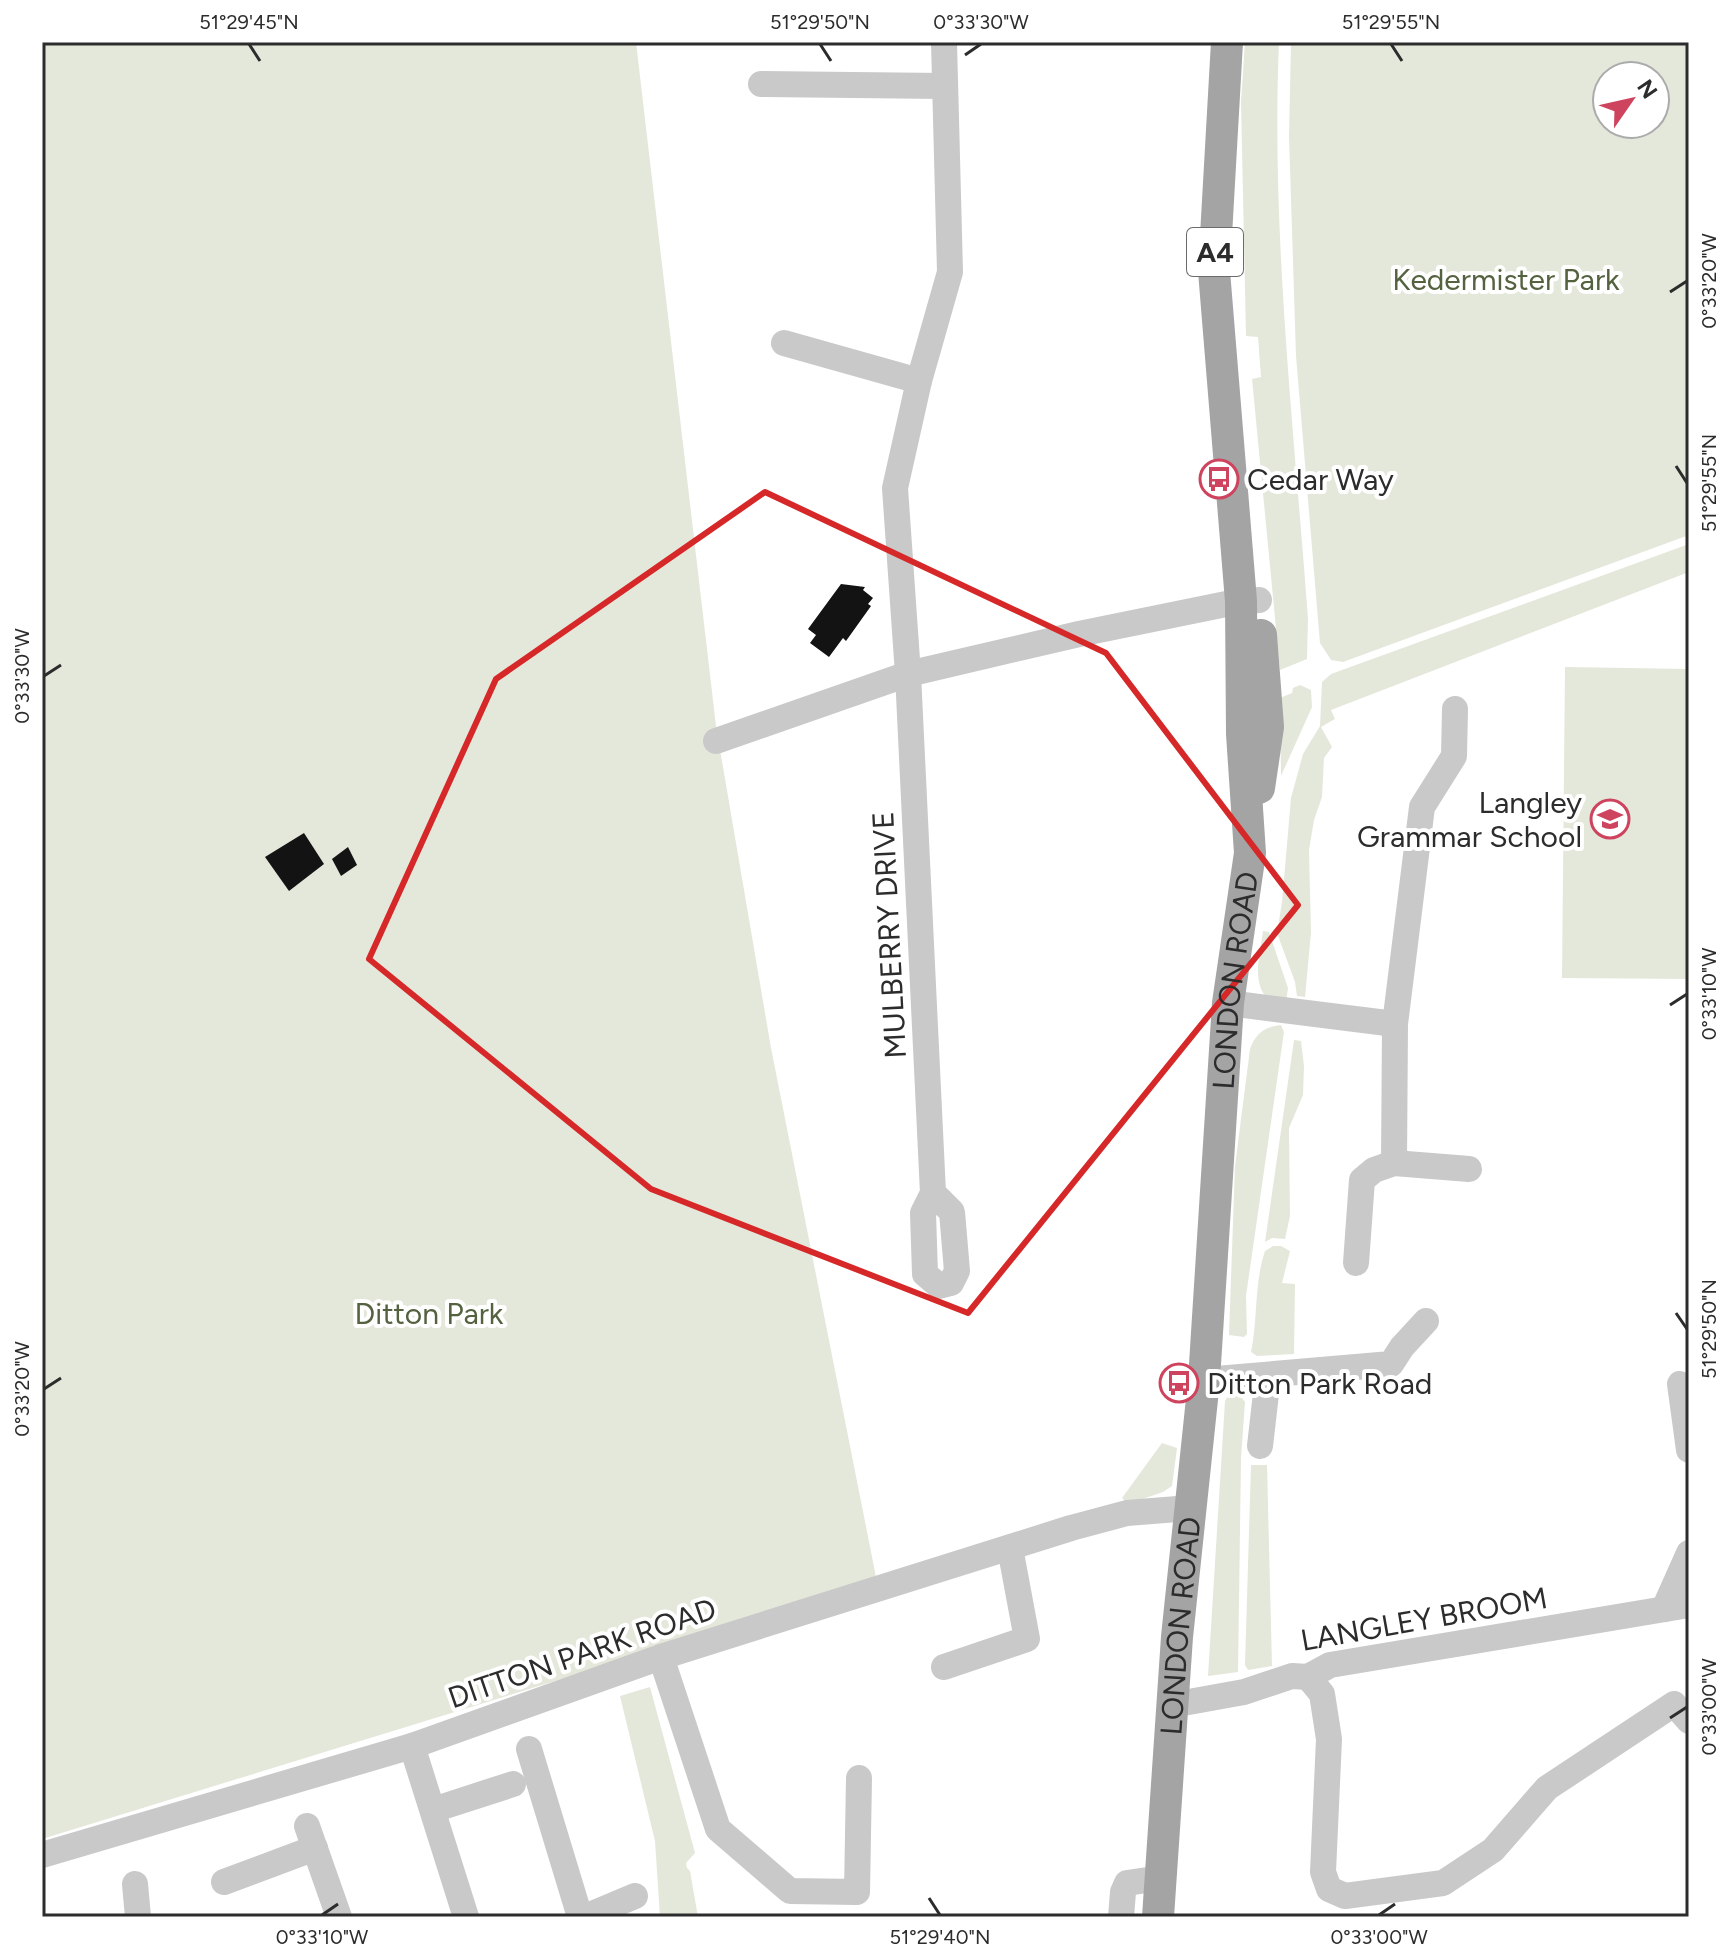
<svg xmlns="http://www.w3.org/2000/svg" width="1731" height="1959" font-family="Figtree,sans-serif">
<rect width="100%" height="100%" fill="#fff"/>
<g fill="#e4e8db" fill-rule="evenodd">
<path d="M42,42H636L716,726L771,1048L877,1582L42,1839Z"/>
<path d="M1245,42H1279C1271,234 1294,427 1308,619L1307,659L1280,670L1252,379L1261,377L1258,337L1246,336L1241,102Z"/>
<path d="M1291,42H1689V535L1343,662L1331,660L1320,643L1296,356L1289,136ZM1607,76H1655V124H1607Z"/>
<path d="M1689,544V572L1331,710L1335,719L1321,727L1332,747L1324,758L1322,797L1314,820L1309,850L1311,933L1305,997L1297,996L1295,982L1277,933L1282,902L1291,798L1303,754L1320,726L1322,682L1331,674Z"/>
<path d="M1565,667L1689,669V979L1562,978Z"/>
<path d="M1300,685L1311,690L1312,707L1281,776L1280,698L1292,693L1293,688Z"/>
<path d="M1263,931L1269,932L1288,988L1285,1009C1247,996 1259,962 1263,931Z"/>
<path d="M1281,1025L1284,1032L1246,1296L1247,1334L1244,1337L1229,1335L1235,1166L1250,1049C1256,1033 1264,1027 1281,1025Z"/>
<path d="M1294,1040L1301,1041L1304,1066L1303,1095L1289,1128L1290,1216L1285,1239L1272,1238L1265,1242Z"/>
<path d="M1273,1246H1281L1290,1251L1282,1283L1295,1284L1294,1354L1257,1356L1251,1352C1258,1319 1254,1283 1265,1251Z"/>
<path d="M1234,1393L1239,1394L1245,1402L1241,1458L1238,1672L1208,1676L1225,1401L1229,1394Z"/>
<path d="M1162,1443L1177,1448L1172,1486L1163,1492L1128,1504L1122,1498Z"/>
<path d="M1251,1465H1267L1272,1666L1248,1670L1245,1665Z"/>
<path d="M650,1687L695,1853L686,1863L687,1868L690,1871L698,1917H660L655,1841L620,1696Z"/>
</g>
<g fill="#131313">
<path d="M841,584L865,587L863,590L873,598L868,604L871,606L846,641L843,638L829,657L810,643L816,635L808,629Z"/>
<path d="M304,833L324,864L289,891L265,857Z"/>
<path d="M348,847L357,865L341,876L332,859Z"/>
</g>
<g fill="none" stroke-linecap="round" stroke-linejoin="round">
<g stroke="#c9c9c9" stroke-width="26">
<path d="M761,84L944,86"/>
<path d="M784,343L919,381"/>
<path d="M716,741L908,674L1079,634L1241,601L1259,600"/>
<path d="M1228,1003L1395,1024L1422,807L1454,756L1455,709"/>
<path d="M1395,1024L1394,1163L1469,1169"/>
<path d="M933,1193L923,1213L925,1274L939,1286L951,1283L957,1271L952,1212L933,1193L908,674L895,488L919,381L950,272L944,42"/>
<path d="M1356,1263L1362,1180L1374,1170L1394,1163"/>
<path d="M1204,1380L1391,1364L1402,1347L1426,1321"/>
<path d="M1680,1384L1689,1450"/>
<path d="M1260,1446L1268,1376"/>
<path d="M1664,1609L1689,1553"/>
<path d="M661,1657L718,1829L790,1891L857,1892L859,1778"/>
<path d="M944,1667L1027,1639L1010,1548"/>
<path d="M1308,1677L1322,1694L1329,1739L1323,1872L1329,1889L1345,1896L1443,1883L1493,1850L1547,1788L1674,1704L1689,1721"/>
<path d="M1172,1705L1244,1692L1292,1676L1308,1677L1330,1665L1689,1605"/>
<path d="M412,1746L466,1917"/>
<path d="M529,1749L580,1917"/>
<path d="M433,1810L513,1784"/>
<path d="M307,1826L339,1917"/>
<path d="M42,1855L412,1746L661,1657L1071,1528L1127,1513L1190,1508"/>
<path d="M224,1882L315,1848"/>
<path d="M135,1884L138,1917"/>
<path d="M585,1917L635,1896"/>
<path d="M1121,1917L1123,1892L1127,1883L1161,1878"/>
</g>
<g stroke="#a4a4a4" stroke-width="32">
<path d="M1259,788L1268,727L1261,635"/>
<path id="s1" d="M1158,1917L1177,1637L1204,1380L1228,1003L1250,853L1242,734L1241,601L1214,271L1227,42"/>
</g>
</g>
<path fill="none" stroke="#d62828" stroke-width="6" stroke-linejoin="round" d="M765,492L1106,653L1298,905L968,1313L651,1189L369,959L496,679Z"/>
<path fill="none" stroke="#2c2c2c" stroke-width="3" d="M249,44L260,61M820,44L831,61M1391,44L1402,61M965,55L981,44M1670,292L1687,281M1676,466L1687,483M44,676L61,665M1670,1005L1687,994M1676,1313L1687,1329M44,1389L61,1378M1670,1718L1687,1707M929,1898L940,1915M322,1915L338,1904M1379,1915L1395,1904"/>
<defs>
<g id="bus-ring" transform="scale(2)"><circle r="9.5" fill="#fff" stroke="#ce435d" stroke-width="1.5"/><path d="M-5-6H5V4H4V6H2V4H-2V6H-4V4H-5ZM-3.5-4V0h7V-4ZM-3.5 1.2v1.5H-2V1.2ZM2 1.2v1.5H3.5V1.2Z" fill="#ce435d"/></g>
<g id="school-ring" transform="scale(2)"><circle r="9.5" fill="#fff" stroke="#ce435d" stroke-width="1.5"/><path d="M0-5L7-2L0 1L-7-2ZM-4 1L0 2.5L4 1V4Q0 6-4 4Z" fill="#ce435d"/></g>
</defs>
<g fill-rule="evenodd">
<use href="#bus-ring" x="1219" y="479"/>
<use href="#school-ring" x="1610" y="819"/>
<use href="#bus-ring" x="1179" y="1383"/>
</g>
<g text-anchor="middle" dominant-baseline="central" stroke-width="8" stroke-linejoin="round" paint-order="stroke">
<rect fill="#fff" stroke="#6b6b6b" stroke-width="2" x="1187" y="228" width="56" height="48" rx="6"/>
<g font-size="28" font-weight="bold" fill="#2c2c2c">
<text x="1215" y="252">A4</text>
</g>
<g font-size="30" fill="#546240" stroke="#fff">
<text x="1506" y="279">Kedermister Park</text>
<text x="429" y="1313">Ditton Park</text>
</g>
<g font-size="30" fill="#2c2c2c" stroke="#fff" text-anchor="start">
<text x="1247" y="479">Cedar Way</text>
<text x="1582" y="802" text-anchor="end">Langley<tspan x="1582" dy="34">Grammar School</tspan></text>
<text x="1207" y="1383">Ditton Park Road</text>
</g>
<g font-size="30" fill="#2c2c2c" stroke="#fff">
<text transform="translate(889 935) rotate(-93)">MULBERRY DRIVE</text>
<text stroke="none"><textPath href="#s1" startOffset="940">LONDON ROAD</textPath></text>
<text transform="translate(1424 1619) rotate(-10)">LANGLEY BROOM</text>
<text stroke="none"><textPath href="#s1" startOffset="292">LONDON ROAD</textPath></text>
<text transform="translate(582 1653) rotate(-19)">DITTON PARK ROAD</text>
</g>
</g>
<rect width="1731" height="1959" fill="none" stroke="#ffffff" stroke-width="88"/>
<g transform="translate(1631 100) rotate(56)"><circle r="38" fill="#ffffff" stroke="#ababab" stroke-width="2"/>
<path d="M0-6L14 30L0 20L-14 30Z" fill="#ce435d"/>
<text y="-12" font-size="22" font-weight="bold" text-anchor="middle" fill="#2c2c2c">N</text>
</g>
<rect x="44" y="44" width="1643" height="1871" fill="none" stroke="#2c2c2c" stroke-width="3"/>
<g font-size="20" text-anchor="middle" fill="#2c2c2c">
<text x="249" y="29">51°29'45"N</text>
<text x="820" y="29">51°29'50"N</text>
<text x="981" y="29">0°33'30"W</text>
<text x="1391" y="29">51°29'55"N</text>
<text transform="translate(1709 281) rotate(-90)" y="7">0°33'20"W</text>
<text transform="translate(1709 483) rotate(-90)" y="7">51°29'55"N</text>
<text transform="translate(22 676) rotate(-90)" y="7">0°33'30"W</text>
<text transform="translate(1709 994) rotate(-90)" y="7">0°33'10"W</text>
<text transform="translate(1709 1329) rotate(-90)" y="7">51°29'50"N</text>
<text transform="translate(22 1389) rotate(-90)" y="7">0°33'20"W</text>
<text transform="translate(1709 1707) rotate(-90)" y="7">0°33'00"W</text>
<text x="322" y="1944">0°33'10"W</text>
<text x="940" y="1944">51°29'40"N</text>
<text x="1379" y="1944">0°33'00"W</text>
</g>
</svg>
